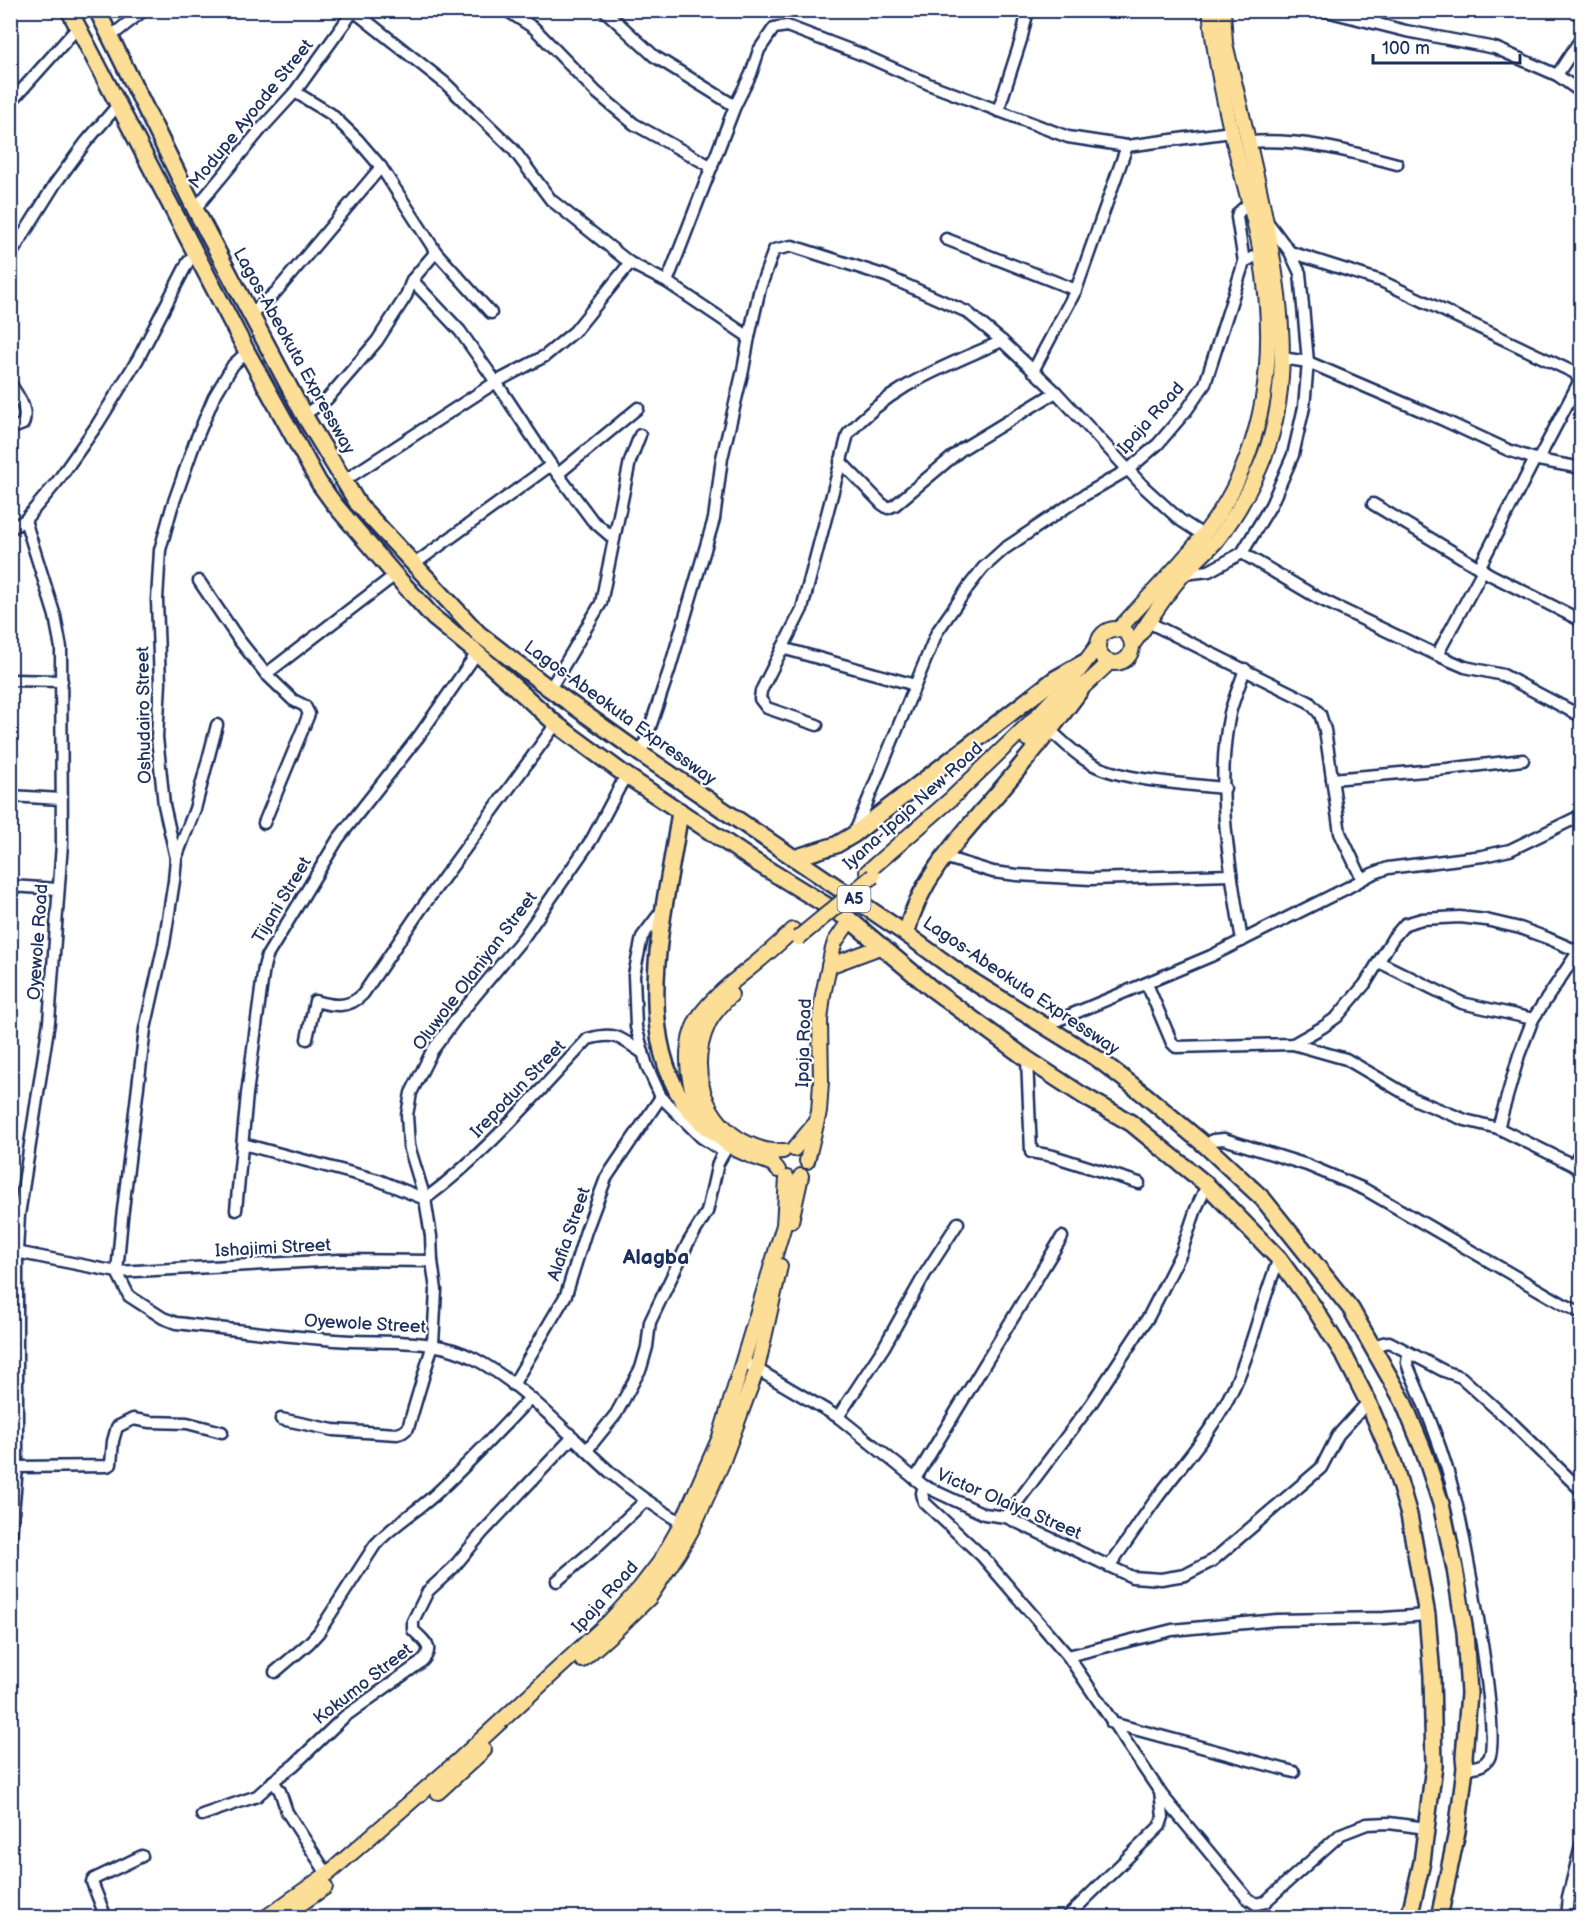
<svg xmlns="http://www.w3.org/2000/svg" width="1592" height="1928" font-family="'Balsamiq Sans',sans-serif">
<rect width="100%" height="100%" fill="#fff"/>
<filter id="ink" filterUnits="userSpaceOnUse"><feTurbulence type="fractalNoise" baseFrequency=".0167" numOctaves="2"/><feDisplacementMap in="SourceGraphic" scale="12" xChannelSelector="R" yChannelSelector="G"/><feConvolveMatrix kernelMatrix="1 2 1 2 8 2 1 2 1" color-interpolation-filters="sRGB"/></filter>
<g filter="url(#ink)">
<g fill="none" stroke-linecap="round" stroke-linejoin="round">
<g stroke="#1b2f5e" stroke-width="15">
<g id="minor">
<path d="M506,10L534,28L596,92L634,124L712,167"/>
<path d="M604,10L654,56L735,106"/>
<path d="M1322,10L1406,31L1495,48L1557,75L1582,93"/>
<path d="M354,11L445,83L513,149L551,200L630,263L667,282L749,337"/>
<path d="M1374,22L1379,10"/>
<path d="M109,38L144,10"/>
<path d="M1557,75L1582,37"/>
<path d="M295,92L331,114L357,139L381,167L436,252L491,313"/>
<path d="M10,103L79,26"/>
<path d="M998,111L1021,40L1028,10"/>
<path d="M1249,142C1300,138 1349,151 1397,164"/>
<path d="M195,209L262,128L295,92L354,10"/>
<path d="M946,239L1076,290"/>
<path d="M1290,252L1381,281L1575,373L1579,380L1578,384L1538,460"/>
<path d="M10,256L55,184L86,142L118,105"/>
<path d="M1244,262L1237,217L1238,213L1249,203"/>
<path d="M412,280L460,331L496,382L551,465L592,520L614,539"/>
<path d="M667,282L735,106L751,74L759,50L774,28L787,26L863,55L931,85L1068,137L1127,146L1231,132"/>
<path d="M251,314L276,292L381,167"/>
<path d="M247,352L233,365L214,397L195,442L172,507L160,550L157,600L160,683L157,737L164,805L176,858L174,881L164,944L145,1029L122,1218L117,1272L340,1260L432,1261"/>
<path d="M1282,358L1308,362L1441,419L1508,450L1538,460L1582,468"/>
<path d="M1033,371L1076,290L1127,146"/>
<path d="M10,383C18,396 29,409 23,424L10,429"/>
<path d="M304,415L327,399L353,369L377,341L406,296L412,280L436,252"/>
<path d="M840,461L882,504L888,508L895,505L962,449L1056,392"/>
<path d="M558,474L638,408"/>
<path d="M345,480L496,382L545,356L575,331L630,263"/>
<path d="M1373,504L1491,575L1582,621"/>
<path d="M10,529L25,520L57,482L97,425L138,359L188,262L196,252"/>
<path d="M1242,553L1318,598L1437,655L1465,667L1503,675L1575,713L1582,715"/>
<path d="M413,565L551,465"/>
<path d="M1479,568L1535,459"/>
<path d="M1184,574L1209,571L1242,553L1271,505L1293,455L1304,407L1308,362L1300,273L1290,252L1266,220"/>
<path d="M199,581L239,640L266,674L293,700L305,706L309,714L264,823"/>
<path d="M1148,622L1309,702L1320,714L1325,730L1340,833L1362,879"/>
<path d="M782,648L915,685"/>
<path d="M1437,655L1483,570"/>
<path d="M266,674L395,575"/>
<path d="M10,680L62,681"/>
<path d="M550,689L601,603L630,461L640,435"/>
<path d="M817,725L767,708L760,699L761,691L802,609L848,434C892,384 943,368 1002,341"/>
<path d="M1051,731C1062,741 1074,753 1087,761C1116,781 1189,784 1225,788"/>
<path d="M641,754L669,671L714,519L722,458L743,370L749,337L760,288L774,250L792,246L886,276L967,312L1002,341L1056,392L1145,488L1180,520L1203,535"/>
<path d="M1332,779L1447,769L1523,760"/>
<path d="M10,796L61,799"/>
<path d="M855,832L937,632L969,586L983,568L1004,549L1083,496L1129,469L1158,444L1186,411L1205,384L1244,262L1261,253"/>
<path d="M944,857L993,872L1017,875L1091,879L1231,875"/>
<path d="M176,858L195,809L217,725"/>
<path d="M10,886L58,889"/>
<path d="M663,909L642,937L634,975L636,1027L647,1066L661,1097L701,1137L724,1152"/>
<path d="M1242,941C1230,868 1214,786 1230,713C1234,698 1240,684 1245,669"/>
<path d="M1379,962L1462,1003L1533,1019"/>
<path d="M1147,984L1172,1043L1176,1047L1293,1044L1323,1027L1337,1017L1365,984L1393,938L1405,924L1422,919L1460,917L1486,920L1520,928L1547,938L1582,953"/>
<path d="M1044,1026L1211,956L1347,888L1372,874L1388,868L1483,856L1510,850L1582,815"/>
<path d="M307,1039L315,1001C333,1006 349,1009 363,994L421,909L556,724"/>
<path d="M1293,1044L1346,1059L1416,1100L1465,1120L1498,1128L1573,1165L1582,1172"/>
<path d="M1027,1059L1031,1152L1053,1156L1139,1183"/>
<path d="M1498,1128L1519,1055L1533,1019L1578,952"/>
<path d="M243,1144L378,1180L425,1199C485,1155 537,1093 588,1039C616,1031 620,1038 643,1053"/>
<path d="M1206,1146L1213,1140L1224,1139L1307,1165L1364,1189L1563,1304L1582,1313"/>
<path d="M1573,1165L1582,1149"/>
<path d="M236,1210L247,1094L264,967L267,956L338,839L419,736L477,653"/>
<path d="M11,1251L117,1272L129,1296L163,1318L176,1323C229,1329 282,1336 335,1340C382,1344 432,1336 475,1359C527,1387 567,1434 611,1473C633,1492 657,1508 682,1523"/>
<path d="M1373,1347L1383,1343L1389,1342L1444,1371L1461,1377L1512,1423L1582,1491"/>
<path d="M1408,1353L1407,1363L1409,1369C1427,1411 1444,1453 1455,1498C1464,1532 1502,1736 1489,1758C1484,1767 1474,1767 1465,1768"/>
<path d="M743,1361L838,1417L924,1486L984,1514L1006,1517L1132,1577L1161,1579L1185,1575L1212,1561L1321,1468L1338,1435L1368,1402"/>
<path d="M513,1385L566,1295L586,1231L606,1178L661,1097"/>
<path d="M838,1417L884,1347L925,1274L958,1223"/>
<path d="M281,1419L333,1430L397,1434L403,1432L408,1428L433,1344L436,1290L432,1261L431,1236L425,1199L409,1146L407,1115L411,1093L432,1051L455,1020L524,937L592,839L626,775"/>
<path d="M587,1450L616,1414L641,1368L647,1347L650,1322L688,1243L707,1212L718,1163L728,1145"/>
<path d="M17,1467L107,1466L111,1464L113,1441L117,1427L133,1419L150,1422L187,1423L222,1432"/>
<path d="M915,1479L1062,1237"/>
<path d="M924,1486L922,1493L924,1502L982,1556L1068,1656L1160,1792L1163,1817L1160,1826L1066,1918"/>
<path d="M1006,1517L1091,1404L1149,1316L1181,1253L1196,1209L1207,1185"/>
<path d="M10,1548L17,1467V1252L19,1215L49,1022L62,844L61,648L55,616L25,520"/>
<path d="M1109,1566C1126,1544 1140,1521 1157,1498C1183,1463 1214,1430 1233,1389C1253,1348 1261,1302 1279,1259"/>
<path d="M557,1581L593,1550L645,1501"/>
<path d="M1068,1656L1172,1630L1277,1620L1384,1618L1427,1615"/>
<path d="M275,1672L309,1643L319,1632L375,1545C395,1523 418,1511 439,1491C470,1462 500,1430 530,1398"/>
<path d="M1112,1723L1294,1772"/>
<path d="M273,1781L280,1791L287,1812L327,1874"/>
<path d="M1161,1794L1247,1898L1256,1904L1265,1902L1341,1834L1367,1824L1389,1823L1426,1828"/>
<path d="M202,1815L257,1796L277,1778L294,1765L344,1717L420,1663C436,1648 426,1643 413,1630V1621L428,1591L453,1568L483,1532L573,1437"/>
<path d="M106,1918L92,1882L94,1879L142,1856"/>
<path d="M1566,1918L1568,1897L1582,1842"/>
</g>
</g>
<g stroke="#1b2f5e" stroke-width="18">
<g id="major">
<circle cx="1115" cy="646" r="17"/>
<path d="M1118,630C1160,583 1210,539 1237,481C1271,409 1274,333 1261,255C1257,225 1247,196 1240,166C1227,116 1215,63 1210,10"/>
<path d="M1132,645C1147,625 1160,603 1176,583C1188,567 1204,555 1217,540C1232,521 1245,499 1255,478C1299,390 1280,290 1261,198C1250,146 1237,95 1225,43L1223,10"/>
<path d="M1027,739L1110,662"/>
<path d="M867,872L951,799L1037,716L1074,677L1098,645"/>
<path d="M829,966L883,946"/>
<path d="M731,995C723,1003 713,1013 708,1024C689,1065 701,1115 739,1139C753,1147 767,1153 783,1151"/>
<path d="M794,1149L814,1125"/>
<path d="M807,1161L819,1112L821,1082L820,1021L823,995L832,952L835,942L850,920"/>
<path d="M778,1170L773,1164C758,1158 739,1153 726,1143C692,1116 674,1052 701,1014C716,994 736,979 755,964C768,953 781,942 793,930"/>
<path d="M791,1221L801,1176"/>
<path d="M582,1660L616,1630L649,1598L679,1552L693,1527L722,1463L757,1369L780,1266"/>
<path d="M438,1792L484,1750"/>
<path d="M289,1912L325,1887"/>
<path d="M265,1918L330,1872L460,1759L609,1622L640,1588L660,1562L682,1523L720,1437L784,1225L787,1178"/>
</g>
</g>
<g stroke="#1b2f5e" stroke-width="20">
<g id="highway">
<path d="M69,10L247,352L319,483L335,505L395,575L434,618L477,653L556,724L624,774L754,861L850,920L932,989L1027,1059L1082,1095L1131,1123L1207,1185L1279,1259L1313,1306L1345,1357L1368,1402L1393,1461L1409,1515L1427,1615L1432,1676L1434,1766L1422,1862L1409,1918"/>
<path d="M97,10L195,209L304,415L358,504L479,634L550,689L641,754L906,934L961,974L1098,1059L1145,1095L1206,1146L1263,1199L1351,1309L1403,1401L1424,1452L1441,1504L1455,1569L1465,1632L1469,1693L1464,1757L1465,1768L1457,1832L1439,1918"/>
<path d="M680,811C668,902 627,1031 690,1111C697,1120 708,1128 718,1135"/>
<path d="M794,858L836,845L853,835L1055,679L1083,663"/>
<path d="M906,934C920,877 961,836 998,793C1027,759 1055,725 1081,689"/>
</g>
</g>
<use href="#minor" stroke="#fff" stroke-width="10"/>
<use href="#major" stroke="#fdde96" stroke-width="14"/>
<use href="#highway" stroke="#fdde96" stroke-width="15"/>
<g stroke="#1b2f5e" stroke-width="18" stroke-linecap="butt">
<path id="major-bridge" d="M798,938L873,876"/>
</g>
<use href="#major-bridge" stroke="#fdde96" stroke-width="14"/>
</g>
</g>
<g text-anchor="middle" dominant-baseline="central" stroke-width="4.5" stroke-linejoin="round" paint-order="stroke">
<rect fill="#fff" stroke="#5f6d8e" stroke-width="1.5" x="837.5" y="886" width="33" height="26" rx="4.5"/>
<g font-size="16" font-weight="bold" fill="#1b2f5e">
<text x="854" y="899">A5</text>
</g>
<g font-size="18" fill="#1b2f5e" stroke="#fff">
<text transform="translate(251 114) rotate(-51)">Modupe Ayoade Street</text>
<text transform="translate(294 351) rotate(61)">Lagos-Abeokuta Expressway</text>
<text transform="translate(1151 418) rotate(-48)">Ipaja Road</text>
<text transform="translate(620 713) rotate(36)">Lagos-Abeokuta Expressway</text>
<text transform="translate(144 715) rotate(-91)">Oshudairo Street</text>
<text transform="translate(913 806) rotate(-42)">Iyana-Ipaja New Road</text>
<text transform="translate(282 900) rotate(-59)">Tijani Street</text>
<text transform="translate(38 942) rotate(-86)">Oyewole Road</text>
<text transform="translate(475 971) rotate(-53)">Oluwole Olaniyan Street</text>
<text transform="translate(1021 986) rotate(34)">Lagos-Abeokuta Expressway</text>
<text transform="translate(804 1043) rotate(-88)">Ipaja Road</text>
<text transform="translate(518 1089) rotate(-46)">Irepodun Street</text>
<text transform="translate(569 1234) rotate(-71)">Alafia Street</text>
<text transform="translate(273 1248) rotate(-3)">Ishajimi Street</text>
<text transform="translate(365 1324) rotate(3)">Oyewole Street</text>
<text transform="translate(1009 1504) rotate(23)">Victor Olaiya Street</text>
<text transform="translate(605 1597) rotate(-48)">Ipaja Road</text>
<text transform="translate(363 1684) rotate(-38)">Kokumo Street</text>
</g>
<g font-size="21" font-weight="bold" fill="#1b2f5e" stroke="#fff">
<text x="656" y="1257">Alagba</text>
</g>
</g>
<rect width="1592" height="1928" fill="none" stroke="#fff" stroke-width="36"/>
<rect x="18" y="18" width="1556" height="1892" fill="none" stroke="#1b2f5e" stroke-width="2" filter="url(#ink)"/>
<path d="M1373 54v9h147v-9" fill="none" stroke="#1b2f5e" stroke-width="3"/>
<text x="1382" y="54" font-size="18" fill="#1b2f5e" stroke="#ffffff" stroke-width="4.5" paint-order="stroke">100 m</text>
</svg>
